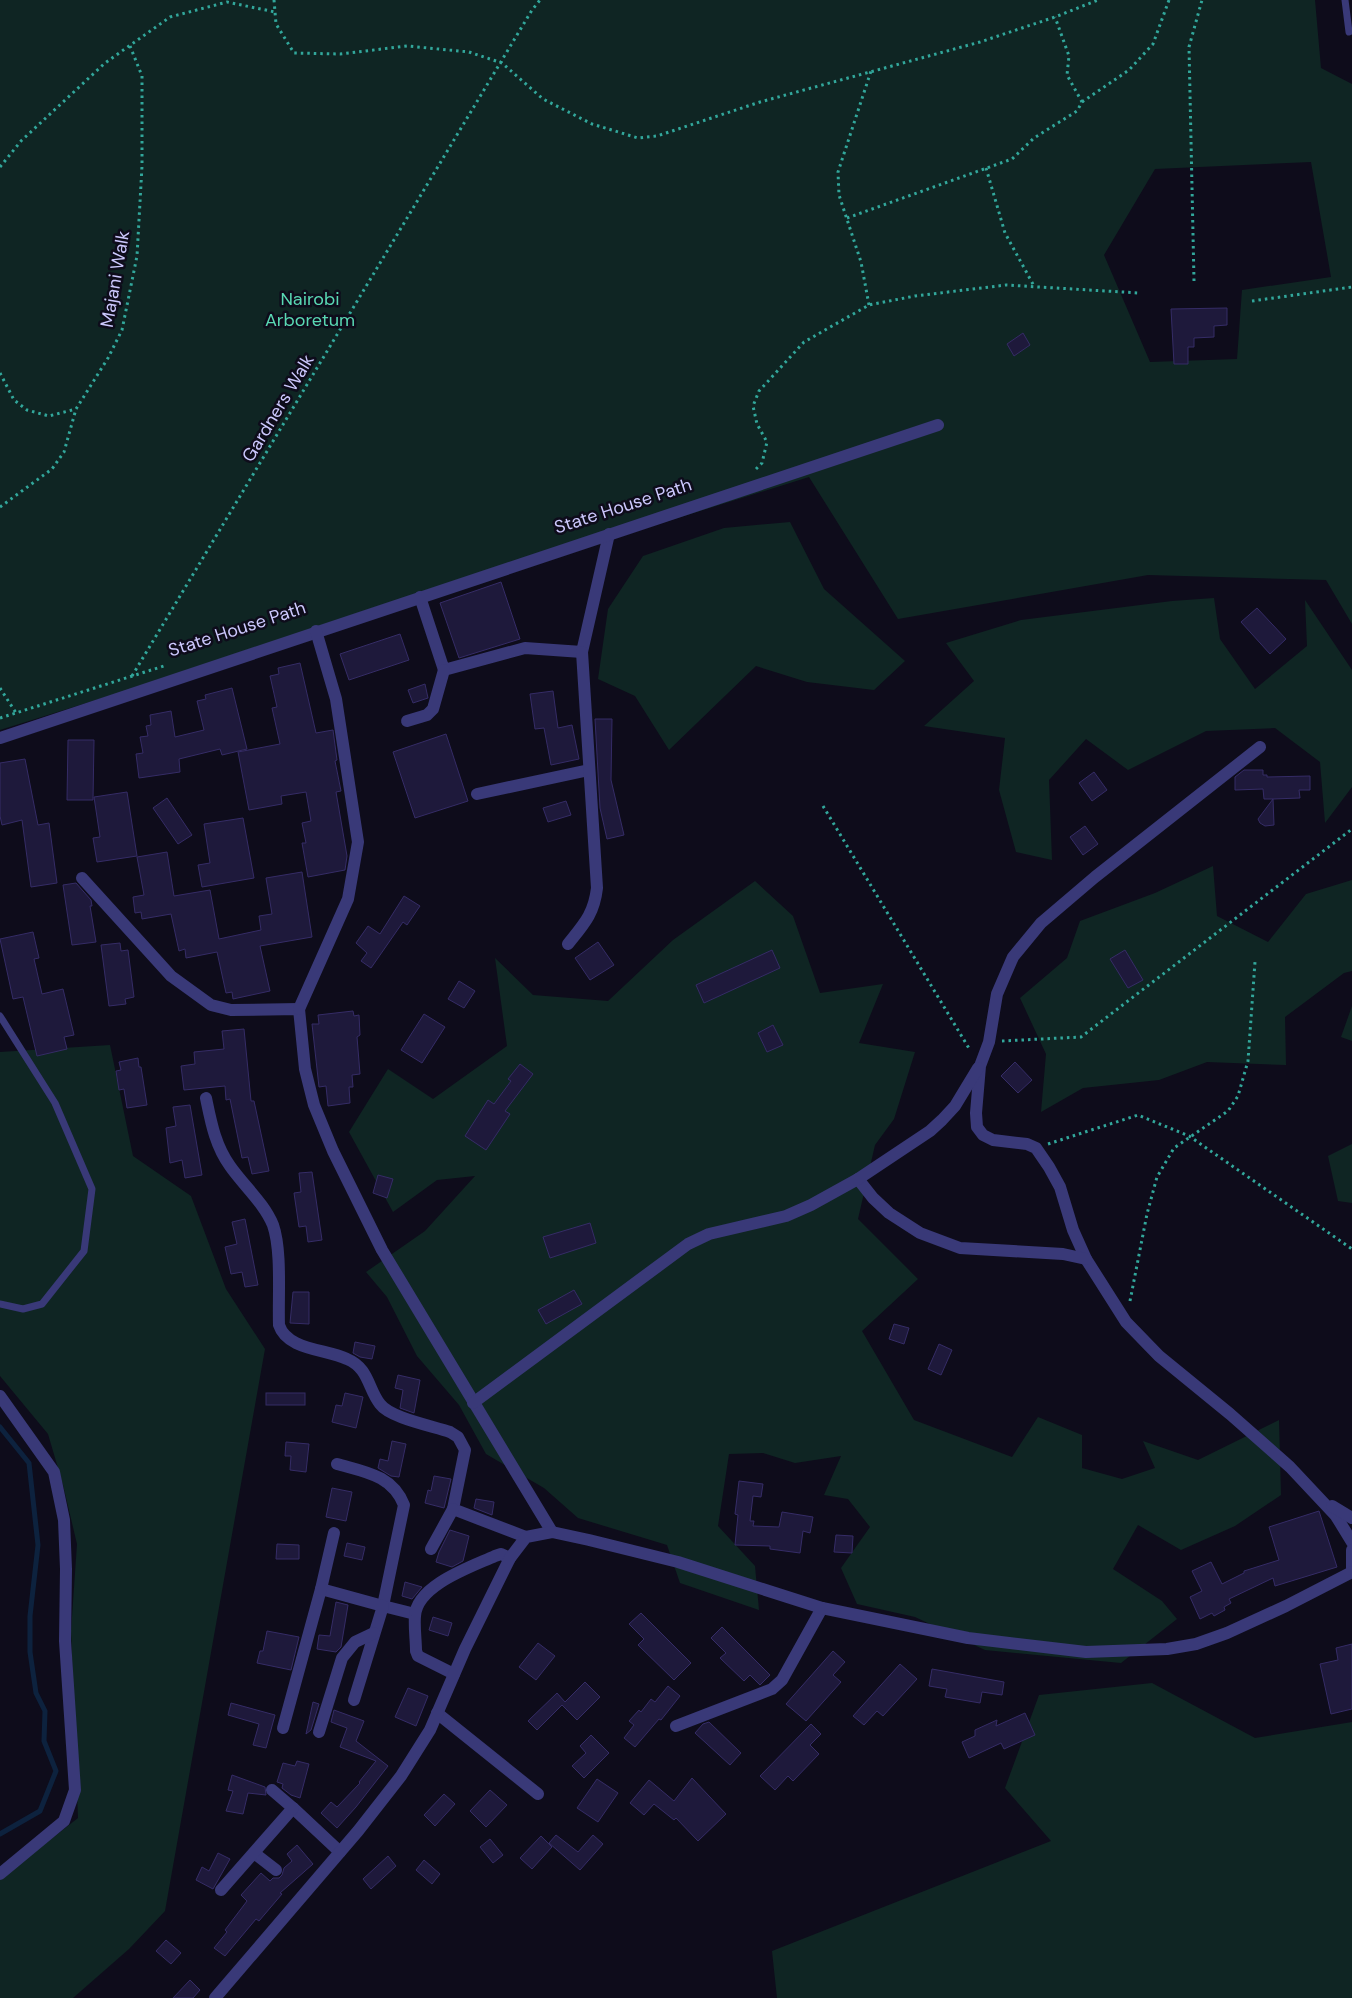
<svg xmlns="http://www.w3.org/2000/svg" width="1352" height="1998" font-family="'DM Sans',sans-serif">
<rect width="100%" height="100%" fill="#0e0c1b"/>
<g fill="#0f2523" fill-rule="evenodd">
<path d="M0,0H1315L1321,68L1352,84V624L1326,580L1148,575L898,619L809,477L0,730ZM1311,162L1331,277L1242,290L1237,359L1150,362L1104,255L1155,169Z"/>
<path d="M790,522L824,589L905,661L874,690L807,682L756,666L669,750L635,696L598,679L608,609L643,556L724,528Z"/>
<path d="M1214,598L1220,639L1255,689L1307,646L1305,600L1352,670V787L1325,823L1320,762L1275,728L1206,731L1128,770L1086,739L1049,780L1052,860L1016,852L999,790L1005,738L924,726L974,681L946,643L1021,620L1172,601Z"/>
<path d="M1213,866L1217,916L1268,942L1306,894L1352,880V971L1344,973L1285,1017L1286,1065L1207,1062L1159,1080L1083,1088L1041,1112L1046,1054L1020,998L1067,958L1080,921L1155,893Z"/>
<path d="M755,881L793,916L820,993L883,984L859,1043L915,1052L894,1119L875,1145L858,1219L918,1279L862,1331L914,1420L1012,1457L1038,1417L1082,1435V1468L1122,1479L1155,1468L1143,1441L1198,1460L1279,1420L1281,1495L1235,1526L1181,1550L1138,1525L1113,1569L1162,1601L1177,1619L1121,1663L985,1650L915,1617L857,1604L841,1568L870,1527L848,1499L824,1495L841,1456L795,1463L763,1453L729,1454L718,1526L755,1566L759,1610L680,1583L667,1545L578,1518L544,1488L486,1454L459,1405L417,1356L387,1297L366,1272L425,1231L475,1176L437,1180L393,1212L349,1132L388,1069L433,1099L507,1046L495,958L533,995L608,1001L673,940Z"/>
<path d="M1352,1006V1041L1341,1037Z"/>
<path d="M110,1045L133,1156L191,1196L226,1289L265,1349L165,1911L129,1949L73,1998H0V1879L78,1818L71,1631L77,1544L63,1485L48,1434L0,1376V1052Z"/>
<path d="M1352,1144V1203L1338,1201L1328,1156Z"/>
<path d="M1152,1683L1255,1738L1352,1722V1998H777L772,1951L1051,1841L1005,1788L1039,1695Z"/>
</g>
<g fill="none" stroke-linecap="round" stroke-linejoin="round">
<path stroke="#0d223e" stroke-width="5" d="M0,1427L29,1463L38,1545L30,1616V1652L36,1693L45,1711L44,1741L56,1771L40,1811L0,1834"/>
</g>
<g fill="#1e193b" stroke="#352c66">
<path d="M1227,308V325L1214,326V337L1194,338V347H1188V364H1174L1171,309Z"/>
<path d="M1023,333L1030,345L1014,356L1007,344Z"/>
<path d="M501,582L520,639L459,658L440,603Z"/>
<path d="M1257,608L1286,639L1270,654L1241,622Z"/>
<path d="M400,634L409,660L349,680L340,654Z"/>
<path d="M300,663L316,733L333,730L337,760L335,761L341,791L336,792L347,856L345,870L308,877L302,843H306L302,823L311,821L306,792L281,796L282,804L249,810L238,752L280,744L272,708L277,707L270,676L279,674L278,668Z"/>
<path d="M425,684L428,698L413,703L408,690Z"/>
<path d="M232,688L247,749L222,755L220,749L179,759L180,772L139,778L136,754L143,753L140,737L148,736L146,726L151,725L150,715L171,711L175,737L204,730L197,701L206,699L205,695Z"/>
<path d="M553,691L558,728L572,725L579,759L551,765L544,728L535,729L530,694Z"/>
<path d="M595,719H612L611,780L624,835L607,839L600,808Z"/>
<path d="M446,734L468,801L415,818L393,752Z"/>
<path d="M68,740H94L93,800H67Z"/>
<path d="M25,759L38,825L49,823L57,883L31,887L22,820L2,825L0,816V763Z"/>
<path d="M1244,770H1263V775H1267V777L1310,776V790H1299L1300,798L1273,799L1274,825L1265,826L1260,823L1258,819L1273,799H1264L1263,789L1235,790V777Z"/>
<path d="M1094,772L1107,790L1092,801L1079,783Z"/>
<path d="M127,792L137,856L97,862L93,838L100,837L94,797Z"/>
<path d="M167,798L192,835L178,844L153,808Z"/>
<path d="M566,801L571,815L548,822L543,808Z"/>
<path d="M243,818L254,878L202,887L198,865L210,863L204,824Z"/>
<path d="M1085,826L1098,844L1083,855L1070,837Z"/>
<path d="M167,852L174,896L210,890L219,939L261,930L259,916L272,914L266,878L302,872L312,937L260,946L270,991L233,999L232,992L226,993L217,952L186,958L185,949L179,951L171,914L142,919L141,912L135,913L133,897L144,895L137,857Z"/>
<path d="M76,883L91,900L92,906H90L96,942L72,945L63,885Z"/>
<path d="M404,896L420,906L407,925L403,922L371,968L361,961L367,953L356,943L368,926L380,934Z"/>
<path d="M33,932L39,958L34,959L42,994L63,989L74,1035L64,1037L67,1049L37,1056L23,997L13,999L0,939Z"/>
<path d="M598,942L614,965L590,980L575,958Z"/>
<path d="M120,943L121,951L128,950L134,997L125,999L126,1004L109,1006L101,945Z"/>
<path d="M772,950L780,968L704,1003L696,985Z"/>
<path d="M1125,950L1143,980L1128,988L1110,959Z"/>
<path d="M459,981L475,991L464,1008L448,999Z"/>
<path d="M353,1011L354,1016L359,1015L360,1035L357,1037L360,1074L352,1075L353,1087H349L350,1103L328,1106L326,1086L319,1087L312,1024H319L318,1015Z"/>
<path d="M424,1014L445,1027L422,1063L401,1050Z"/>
<path d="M773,1025L783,1045L767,1052L758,1033Z"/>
<path d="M244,1029L251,1101H254L269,1171L252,1174L248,1157L242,1158L230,1099L226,1100L225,1086L184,1090L181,1066L195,1064L194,1052L224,1049L222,1031Z"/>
<path d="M138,1058L139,1067H141L147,1105L127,1108L124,1089L119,1090L116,1071L121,1070L119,1062Z"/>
<path d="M1015,1062L1032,1080L1018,1093L1001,1076Z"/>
<path d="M520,1064L533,1074L505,1111L510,1114L486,1150L465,1136L488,1100L494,1104L511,1081L508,1079Z"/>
<path d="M190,1105L202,1175L185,1178L182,1160L170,1163L166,1128L176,1126L173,1107Z"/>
<path d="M312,1172L322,1240L308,1242L306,1226L299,1227L294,1193L301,1192L299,1173Z"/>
<path d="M378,1175L393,1179L387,1198L373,1193Z"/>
<path d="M245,1219L258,1285L245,1287L242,1272L231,1274L225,1247L237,1244L232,1222Z"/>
<path d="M590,1223L596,1243L550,1258L543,1237Z"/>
<path d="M574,1290L582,1304L546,1324L538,1310Z"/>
<path d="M293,1292H309V1324L290,1323Z"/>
<path d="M894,1324L909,1328L904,1344L889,1339Z"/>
<path d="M355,1342L375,1346L372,1359L360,1357L353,1353Z"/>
<path d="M939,1344L952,1350L941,1375L928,1369Z"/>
<path d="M398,1375L420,1380L414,1413L400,1408L403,1390L395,1388Z"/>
<rect x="266" y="1393" width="39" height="12"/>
<path d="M345,1393L363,1397L356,1428L332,1422L336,1405L342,1406Z"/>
<path d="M392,1441L406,1444L399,1477L391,1476L378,1468L380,1459L388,1461Z"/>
<path d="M286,1442L309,1444L306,1472L290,1470L291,1456H285Z"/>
<path d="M434,1476L451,1479L444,1508L425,1503L428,1490L431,1491Z"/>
<path d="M739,1481L763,1484L761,1497L753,1496L750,1521H754L753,1526L779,1527L782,1512L813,1517L810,1533L803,1531L800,1553L770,1549V1546L735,1545L738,1515L735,1514Z"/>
<path d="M332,1488L352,1492L346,1521L326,1517Z"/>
<path d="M476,1499L494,1502L492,1515L474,1508Z"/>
<path d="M1319,1511L1337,1567L1275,1586L1273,1578L1229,1599L1231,1603L1224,1607L1225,1610L1214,1616L1212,1613L1200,1619L1190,1597L1202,1591L1192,1571L1211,1562L1222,1584L1244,1573V1571L1279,1560L1269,1527Z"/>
<path d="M450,1530L469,1536L463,1561L452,1567L436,1562L439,1552Z"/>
<path d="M836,1535L853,1536L852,1553L834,1552Z"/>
<path d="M347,1543L365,1547L362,1560L344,1556Z"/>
<path d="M277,1544L299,1545V1559H276Z"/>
<path d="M405,1582L422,1587L412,1599L402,1596Z"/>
<path d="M336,1602L348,1605L341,1647L336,1652L317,1649L319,1635L330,1636Z"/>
<path d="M641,1613L691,1663L674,1680L638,1645L644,1639L629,1624Z"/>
<path d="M433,1617L452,1623L448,1636L429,1630Z"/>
<path d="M722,1627L770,1675L760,1685L750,1675L744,1681L720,1658L726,1653L711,1638Z"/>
<path d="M267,1631L299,1637L291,1670L257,1663L260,1651H263Z"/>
<path d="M538,1643L555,1656L536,1680L519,1667Z"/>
<path d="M1352,1644V1709L1331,1714L1320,1664L1338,1660L1336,1648Z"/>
<path d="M833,1651L845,1662L833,1675L841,1682L806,1721L786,1704Z"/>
<path d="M900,1664L917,1679L883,1716L877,1711L864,1725L853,1716Z"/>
<path d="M932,1669L1004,1682L1002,1695L982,1692L980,1703L945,1697L947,1689L929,1686Z"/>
<path d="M585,1682L600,1697L577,1720L562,1705L537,1730L528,1721L557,1693L565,1702Z"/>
<path d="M668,1686L680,1696L661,1720L659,1719L635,1747L624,1738L634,1725L629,1721L639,1710L641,1712L651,1699L655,1702Z"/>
<path d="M408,1688L428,1696L416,1726L395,1717Z"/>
<path d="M313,1702L319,1704L311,1730L306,1734Z"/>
<path d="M231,1703L275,1715L266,1748L253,1745L259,1724L228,1715Z"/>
<path d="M334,1710L364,1721L356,1741L388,1766L356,1807L337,1828L321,1813L331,1802L337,1807L360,1783L359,1782L376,1761L340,1747L347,1728L331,1722Z"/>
<path d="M1025,1713L1035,1735L1004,1749L1001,1743L969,1758L962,1742L975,1736V1730L997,1720L996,1726Z"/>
<path d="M709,1722L741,1753L730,1765L695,1733L703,1724Z"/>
<path d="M811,1724L821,1734L810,1745L819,1754L793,1781L788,1776L775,1790L760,1776Z"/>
<path d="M591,1735L609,1753L584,1778L572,1766L586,1753L580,1746Z"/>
<path d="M297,1761L309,1764L300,1798L291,1795L282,1788L283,1784L277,1782L283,1763L295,1766Z"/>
<path d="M232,1775L265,1787L266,1795L248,1793L243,1814L226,1811L233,1791L228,1790Z"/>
<path d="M692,1778L726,1814L698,1841L676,1818L674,1820L654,1804L644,1815L630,1803L649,1780L674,1801Z"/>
<path d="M597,1779L618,1793L598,1822L577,1808Z"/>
<path d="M490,1790L507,1805L486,1827L470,1811Z"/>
<path d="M444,1794L455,1804L435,1826L424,1815Z"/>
<path d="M556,1835L578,1852L593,1835L603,1844L580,1870L549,1843Z"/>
<path d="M541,1836L552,1847L532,1869L520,1858Z"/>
<path d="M490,1839L503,1855L493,1863L480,1847Z"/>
<path d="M297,1845L313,1864L280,1893L282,1894L259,1921L256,1919L225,1956L214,1948L227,1932L225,1930L247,1901L241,1895L261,1873L270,1881L273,1878H279L282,1875L284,1868L292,1861L287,1854Z"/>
<path d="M218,1853L230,1859L213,1889L196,1880L202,1867L209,1871Z"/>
<path d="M388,1856L396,1866L371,1889L363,1879Z"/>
<path d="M424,1860L440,1874L432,1884L416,1870Z"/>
<path d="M166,1940L181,1953L171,1964L156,1951Z"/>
<path d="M190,1980L200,1990L193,1998H173Z"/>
</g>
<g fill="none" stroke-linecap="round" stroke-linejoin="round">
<g stroke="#32a79b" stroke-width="3" stroke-dasharray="2.5 4" stroke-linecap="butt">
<path d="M274,0L276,24L294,53L340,54L407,46L469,52L502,63L543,99L592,124L638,138L657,136L760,102L980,42L1055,17L1098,0"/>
<path d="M1082,102L1129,70L1153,44L1169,0"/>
<path d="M0,167L21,141L105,63L170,17L227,2L275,12"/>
<path d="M986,168L1005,233L1034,286"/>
<path d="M847,218L1012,159L1034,138L1077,111L1082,102L1067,75L1069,56L1055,17"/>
<path d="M1194,281L1189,47L1202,0"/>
<path d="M1252,301L1352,287"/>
<path d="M869,305L861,262L839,195L838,172L871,71"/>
<path d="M0,373L14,400L27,410L49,416L76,409"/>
<path d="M756,469L762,463L767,442L757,424L753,406L759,391L804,342L869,305L915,296L1006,285L1139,293"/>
<path d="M0,507L52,469L64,452L76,409L108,358L122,330L137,256L142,166V76L130,46"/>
<path d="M132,676L532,10L540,0"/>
<path d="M0,688L16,713"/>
<path d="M0,718L167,665"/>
<path d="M823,806L970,1050"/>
<path d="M1002,1041L1081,1037L1352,829"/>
<path d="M1048,1144L1138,1115L1189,1136L1352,1249"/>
<path d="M1130,1301L1147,1214L1157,1177L1174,1148L1228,1111L1238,1096L1248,1061L1255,962"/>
</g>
<g stroke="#393978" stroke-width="7">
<path d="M1345,0L1349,32"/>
<path d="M0,1016L55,1103L92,1189L84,1251L42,1304L23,1309L0,1304"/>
</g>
<g stroke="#393978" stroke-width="12">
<path d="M420,597L444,670L525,648L582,652L609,534"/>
<path d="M407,721L427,715L433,709L444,670"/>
<path d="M0,738L938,425"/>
<path d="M1260,747L1095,877L1041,923L1013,957L997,994L989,1042L980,1066L976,1113L977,1127L983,1135L993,1140L1027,1144L1036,1148L1049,1167L1060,1187L1073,1230L1086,1259L1126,1322L1159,1356L1230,1414L1290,1467L1336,1516L1352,1542"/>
<path d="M477,794L589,770"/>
<path d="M82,878L171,976L211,1005L231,1010L299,1009L305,1069L314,1105L333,1151L382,1250L552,1532"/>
<path d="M568,944C584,924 594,914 597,888L582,652"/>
<path d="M299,1009L348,899L358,842L336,699L316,631"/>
<path d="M206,1098C211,1122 215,1145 230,1166C244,1186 264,1203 273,1225C282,1251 278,1297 279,1325C287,1350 326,1349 347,1359C369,1368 368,1389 380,1404C390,1418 433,1426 450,1432L458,1437L465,1450L453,1509L526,1537"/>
<path d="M858,1179L873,1198L889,1213L920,1233L960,1248L1063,1254L1086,1259"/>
<path d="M0,1396L54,1472L64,1520L66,1569L65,1641L75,1790L64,1821L0,1874"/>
<path d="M473,1403L688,1244L709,1234L786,1216L811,1205L858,1179L930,1131L942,1120L955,1106L978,1068"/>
<path d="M337,1464C365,1472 392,1475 404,1505L383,1606L415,1614"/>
<path d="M1332,1506L1352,1518"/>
<path d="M431,1549L453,1509"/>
<path d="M1352,1550V1568"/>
<path d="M321,1589L383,1606L354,1700"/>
<path d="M454,1674L418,1656L416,1651C416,1640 414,1627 415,1616C417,1585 471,1567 495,1556L501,1554L510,1558"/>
<path d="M437,1713L538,1794"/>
<path d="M676,1726L772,1689L782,1680L822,1608"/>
<path d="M283,1728L321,1589L334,1533"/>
<path d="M319,1732L342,1658L355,1642L374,1633"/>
<path d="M293,1808L340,1852"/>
<path d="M254,1853L276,1870"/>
<path d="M221,1890L293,1808L272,1790"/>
<path d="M215,1998L358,1831L401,1776L430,1730L465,1649L510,1558L526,1537L552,1532L589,1540L678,1562L822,1608L968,1638L1086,1652L1167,1649L1196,1644L1227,1633L1286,1606L1352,1572"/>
</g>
</g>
<g text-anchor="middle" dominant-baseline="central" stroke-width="5" stroke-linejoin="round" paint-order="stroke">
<g font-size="18" fill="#ccc8fd" stroke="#0e0c1b">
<text transform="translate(115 279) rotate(-80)">Majani Walk</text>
<text transform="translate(278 408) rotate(-59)">Gardners Walk</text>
<text transform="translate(623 506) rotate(-18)">State House Path</text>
<text transform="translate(237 629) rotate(-18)">State House Path</text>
</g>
<g font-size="18" fill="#59d8b3" stroke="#0e0c1b">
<text x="310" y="299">Nairobi<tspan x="310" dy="21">Arboretum</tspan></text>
</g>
</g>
</svg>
